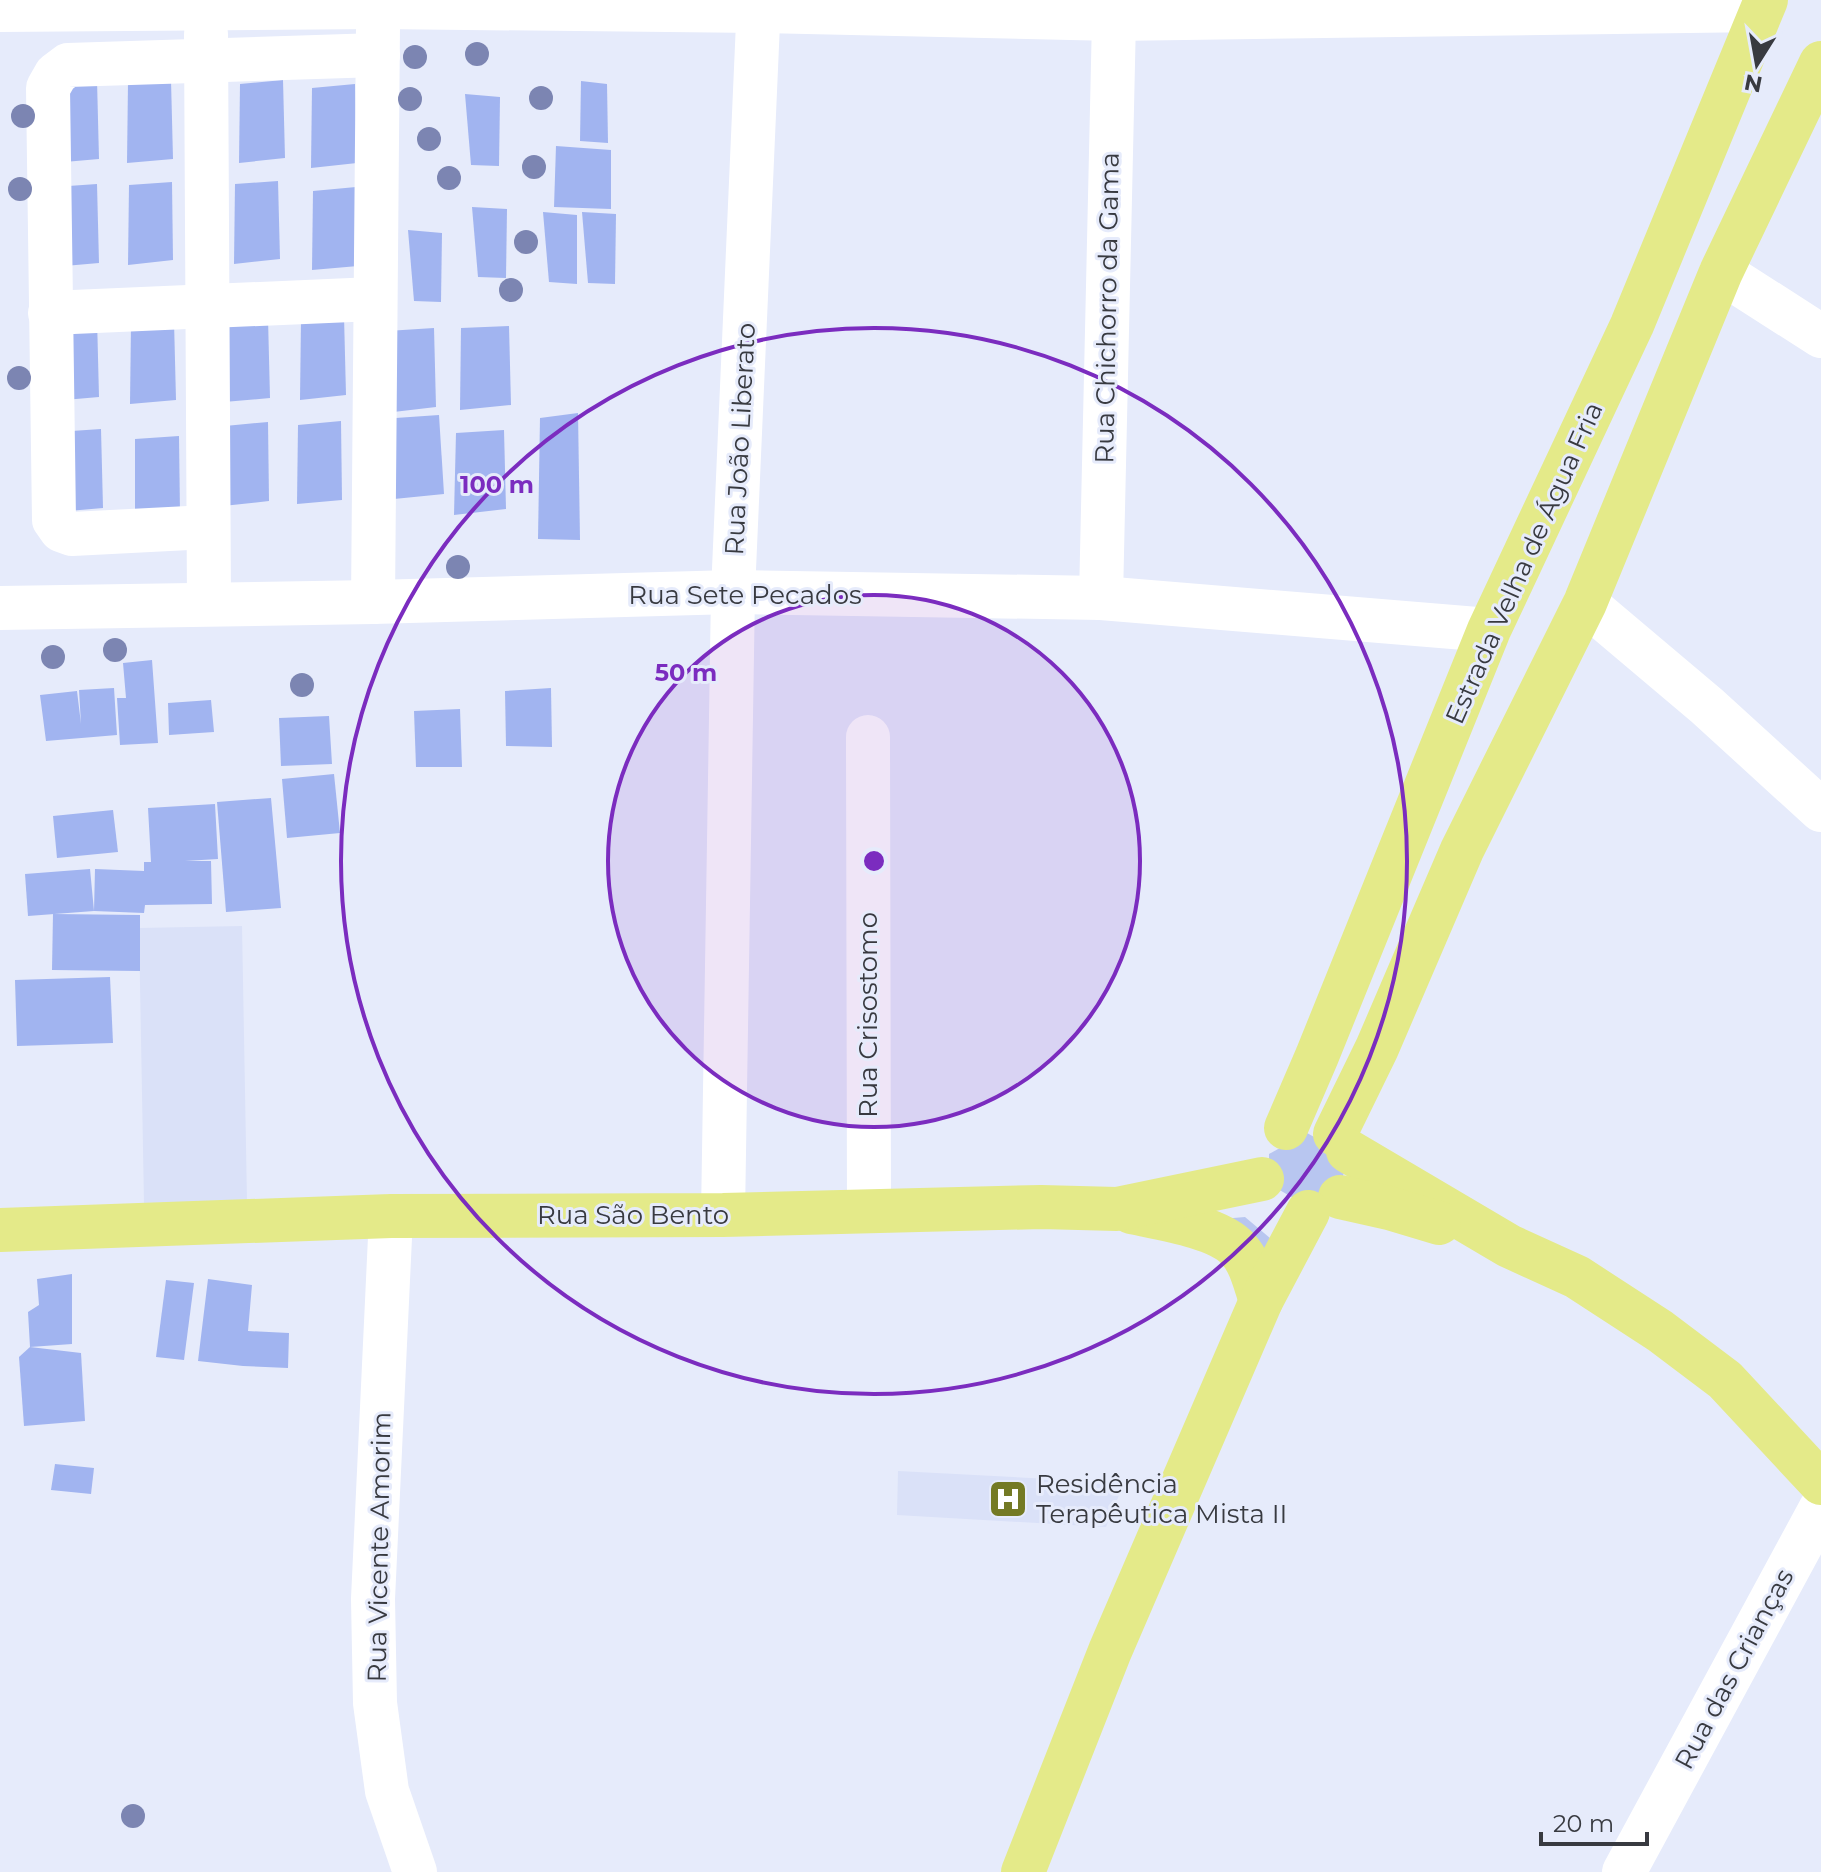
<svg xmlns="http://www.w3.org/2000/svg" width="1821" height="1872" font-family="Montserrat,sans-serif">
<rect width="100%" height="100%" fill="#e6ebfb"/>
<g fill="#dae1f8">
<path d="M242,926L247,1201L144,1203L139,928Z"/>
<path d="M898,1471L1124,1483L1106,1527L897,1515Z"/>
</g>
<g fill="#b8c6f0">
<path d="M1307,1133L1348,1156L1340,1188L1309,1207L1269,1184V1154Z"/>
<path d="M1245,1217L1284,1250L1269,1272L1210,1220Z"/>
</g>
<g fill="#a1b4f0">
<path d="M97,80L99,159L53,163V83Z"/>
<path d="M171,80L173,159L127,163L128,83Z"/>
<path d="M283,80L285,158L239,163L240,84Z"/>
<path d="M581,81L607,84L608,143L580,141Z"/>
<path d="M355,84L357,163L311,168L312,88Z"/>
<path d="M465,94L500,97L499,166L471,165Z"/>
<path d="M556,146L611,150V209L554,207Z"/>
<path d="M278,181L280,259L234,264L235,184Z"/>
<path d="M172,182L173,260L128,265L129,185Z"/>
<path d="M97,184L99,263L53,267L54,187Z"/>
<path d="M356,187L358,266L312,270L313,191Z"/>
<path d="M472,207L507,209L506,278L478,277Z"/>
<path d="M543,212L577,215V284L549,282Z"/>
<path d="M582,212L616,214L615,284L588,283Z"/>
<path d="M408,230L442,233L441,302L414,301Z"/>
<path d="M344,316L346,395L300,400L301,320Z"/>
<path d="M97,318L99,397L53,401L54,322Z"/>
<path d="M268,318L270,398L224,402L225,322Z"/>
<path d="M174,321L176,400L130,404L131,325Z"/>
<path d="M509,326L511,405L460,410L461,328Z"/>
<path d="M434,328L436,407L385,413L387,331Z"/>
<path d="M578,413L580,540L538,539L540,418Z"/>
<path d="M439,415L444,494L384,500L381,419Z"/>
<path d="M341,421L342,500L297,504L298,425Z"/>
<path d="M268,422L269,501L223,506L225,426Z"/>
<path d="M101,429L103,508L57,512V432Z"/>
<path d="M504,430L506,509L454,515L456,433Z"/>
<path d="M179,436L180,514L135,519V439Z"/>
<path d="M152,660L158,743L120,745L117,698H126L123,663Z"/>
<path d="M114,688L117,735L46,741L40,695L77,691L81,724L79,690Z"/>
<path d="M551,688L552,747L506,746L505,691Z"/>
<path d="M211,700L214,732L169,735L168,703Z"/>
<path d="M460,709L462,767H416L414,711Z"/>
<path d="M329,716L332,764L281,766L279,718Z"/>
<path d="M334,774L340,833L287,838L282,779Z"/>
<path d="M271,798L281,908L226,912L217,802Z"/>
<path d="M215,804L218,859L185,861H211L212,904L145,905L144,913L94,911L95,869L144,871V862H151L148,808Z"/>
<path d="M113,810L118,852L57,858L53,816Z"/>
<path d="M90,869L94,911L28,916L25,874Z"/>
<path d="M53,914L140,915V971L52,970Z"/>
<path d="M110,977L113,1043L17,1046L15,980Z"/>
<path d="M72,1274V1344L30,1347L28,1312L39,1305L37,1279Z"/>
<path d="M208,1279L252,1285L248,1331L289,1333L288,1368L243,1366L198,1361Z"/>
<path d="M166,1280L194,1283L184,1360L156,1357Z"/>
<path d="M30,1347L81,1353L85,1421L24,1426L19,1357Z"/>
<path d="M55,1464L94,1468L91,1494L51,1490Z"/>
</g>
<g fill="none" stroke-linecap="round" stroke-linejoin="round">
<g stroke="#fff" stroke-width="44">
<path d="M0,10L378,7L759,11L1114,19L1761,10"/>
<path d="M206,34L209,604"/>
<path d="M1721,272L1821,336"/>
<path d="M50,313L374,299"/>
<path d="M208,527L72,534L61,530L54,520L48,88L56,74L68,65L378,55"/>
<path d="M1101,598L1114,19"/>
<path d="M373,602L378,25"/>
<path d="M1585,603L1707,706L1821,810"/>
<path d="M0,608L373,602L733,592L1101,598L1489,630"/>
<path d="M868,737L869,1211"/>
<path d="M723,1215L733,592L759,0"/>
<path d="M391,1216L373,1599L375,1703L387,1791L415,1872"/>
<path d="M1624,1872L1821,1508"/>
</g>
<g stroke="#e4ea89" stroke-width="44">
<path d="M1286,1128L1317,1056L1489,630L1632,325L1766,0"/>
<path d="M1335,1134L1377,1048L1462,850L1585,603L1721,272L1821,63"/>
<path d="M1348,1151L1509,1246L1577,1277L1660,1331L1725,1380L1821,1483"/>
<path d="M1340,1197L1389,1208L1439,1223"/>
<path d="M1131,1212C1159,1218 1219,1227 1238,1249C1251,1263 1255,1284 1261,1301"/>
<path d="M0,1230L391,1216L723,1215L1041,1207L1117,1209L1262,1179"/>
<path d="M1023,1872L1110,1651L1223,1389L1261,1301L1308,1212"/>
</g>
</g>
<g fill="#7c85b2">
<circle cx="477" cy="54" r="12"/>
<circle cx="415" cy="57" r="12"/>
<circle cx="541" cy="98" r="12"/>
<circle cx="410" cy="99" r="12"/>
<circle cx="23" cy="116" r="12"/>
<circle cx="429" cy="139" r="12"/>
<circle cx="534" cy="167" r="12"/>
<circle cx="449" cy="178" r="12"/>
<circle cx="20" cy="189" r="12"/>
<circle cx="526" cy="242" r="12"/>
<circle cx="511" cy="290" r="12"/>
<circle cx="19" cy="378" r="12"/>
<circle cx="458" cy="567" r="12"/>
<circle cx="115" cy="650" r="12"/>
<circle cx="53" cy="657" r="12"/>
<circle cx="302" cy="685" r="12"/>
<circle cx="133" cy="1816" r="12"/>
</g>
<circle cx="874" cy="861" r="266" fill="#7b2cbf" fill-opacity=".12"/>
<g fill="none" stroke="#7b2cbf" stroke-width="4">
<circle cx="874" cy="861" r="266"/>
<circle cx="874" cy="861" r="533"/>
</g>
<defs>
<g id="hospital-square" transform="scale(2)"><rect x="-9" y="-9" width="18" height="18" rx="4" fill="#747a24" stroke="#e6ebfb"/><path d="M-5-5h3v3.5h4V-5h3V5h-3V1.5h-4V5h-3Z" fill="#fff"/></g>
</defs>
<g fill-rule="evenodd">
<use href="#hospital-square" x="1008" y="1499"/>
</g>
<g text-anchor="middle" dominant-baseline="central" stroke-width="6" stroke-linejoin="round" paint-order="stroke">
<g font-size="26" fill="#383a40" stroke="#e6ebfb">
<text transform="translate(1107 308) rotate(-89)">Rua Chichorro da Gama</text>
<text transform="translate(740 439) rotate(-87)">Rua João Liberato</text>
<text transform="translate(1524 563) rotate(-66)">Estrada Velha de Água Fria</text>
<text x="745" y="595">Rua Sete Pecados</text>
<text transform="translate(868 1015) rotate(-90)">Rua Crisostomo</text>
<text x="633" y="1215">Rua São Bento</text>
<text transform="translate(379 1547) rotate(-89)">Rua Vicente Amorim</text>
<text transform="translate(1734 1669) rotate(-62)">Rua das Crianças</text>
</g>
<g font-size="26" fill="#383a40" stroke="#e6ebfb" text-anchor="start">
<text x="1036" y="1484">Residência<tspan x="1036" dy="30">Terapêutica Mista II</tspan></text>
</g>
</g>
<circle cx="874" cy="861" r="12" fill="#7b2cbf" stroke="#e6ebfb" stroke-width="4"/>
<g font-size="24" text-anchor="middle" font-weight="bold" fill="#7b2cbf" stroke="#e6ebfb" stroke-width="6" stroke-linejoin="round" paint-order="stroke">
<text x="497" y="493">100 m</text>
<text x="686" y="681">50 m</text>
</g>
<g transform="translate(1757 64) rotate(191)" stroke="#e6ebfb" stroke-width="6" paint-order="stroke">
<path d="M0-6L14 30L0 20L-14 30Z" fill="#383a40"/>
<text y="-12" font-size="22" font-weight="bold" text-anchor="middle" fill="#383a40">N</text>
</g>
<path d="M1541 1832v12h106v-12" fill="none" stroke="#383a40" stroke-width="4"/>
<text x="1553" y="1832" font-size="24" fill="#383a40" stroke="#e6ebfb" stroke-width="6" paint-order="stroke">20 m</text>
</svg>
